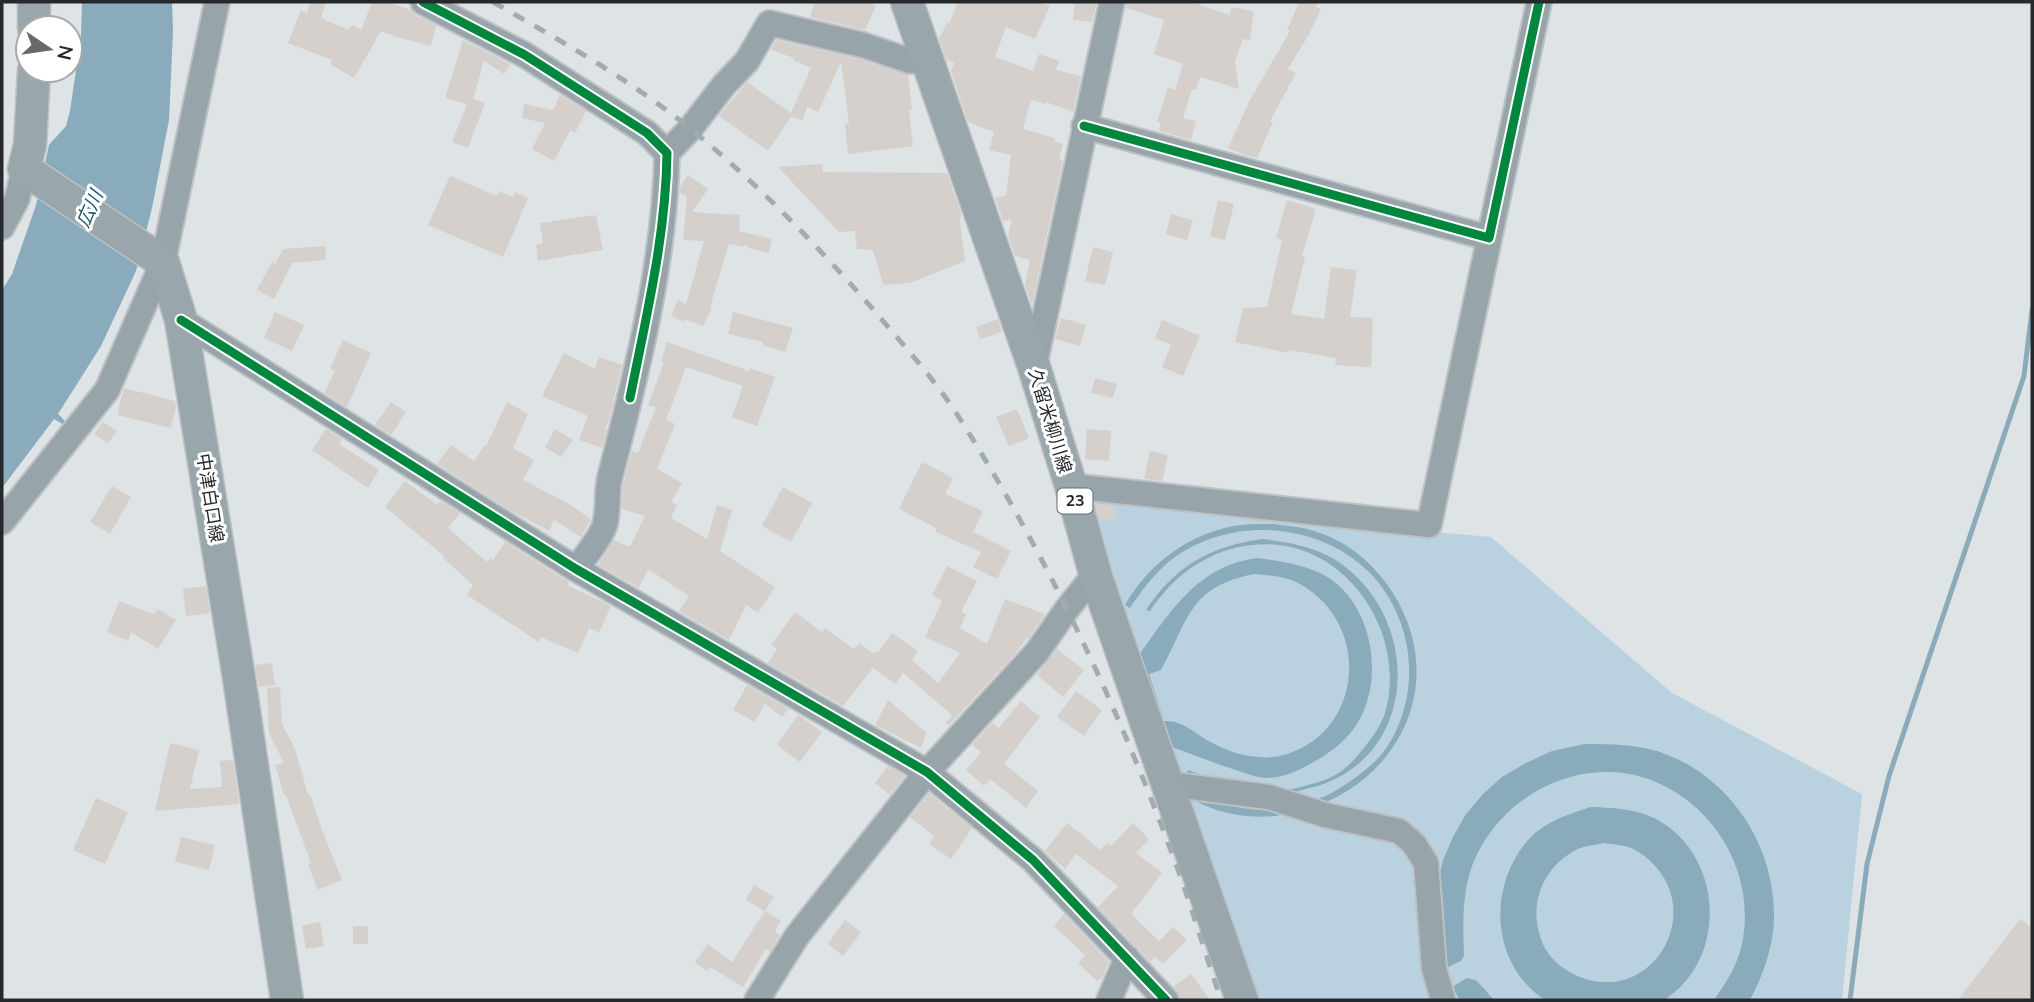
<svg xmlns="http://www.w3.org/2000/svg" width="2034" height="1002" font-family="'Nunito Sans','Noto Sans JP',sans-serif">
<rect width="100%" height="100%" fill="#dee3e6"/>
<path fill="#bad2df" d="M1081,501L1491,537L1672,693L1862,794L1842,1000H1253Z"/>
<g fill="#89abbc" fill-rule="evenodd">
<path d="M82,2H172L173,31L169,120L152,208L136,271L101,346L58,414L66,422L64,425L54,419L2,488V290L12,274L36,205L49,145L66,126L70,111L81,36Z"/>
<path d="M1273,524C1288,526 1305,527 1320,533C1350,543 1376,566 1393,593C1450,684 1398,787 1297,812C1264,821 1224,817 1194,800L1196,795C1250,815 1293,818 1343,786C1360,775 1376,763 1387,747C1425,689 1413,608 1360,564C1307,520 1225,519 1171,560C1154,574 1142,590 1130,608L1125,605C1145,570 1179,541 1218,530C1235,524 1254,524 1273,524Z"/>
<path d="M1263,539C1287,542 1312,546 1334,559C1424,615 1421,761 1310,788C1300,790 1290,795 1279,795C1273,795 1265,793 1258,792C1245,789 1230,788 1216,785C1206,782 1196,777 1186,774L1188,770C1212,778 1240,790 1265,792C1281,793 1297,788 1312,784C1337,777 1347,769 1363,749C1372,738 1381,726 1385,713C1409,631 1342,535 1253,545C1209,549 1174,575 1150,611L1146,610C1176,565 1211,546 1263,539Z"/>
<path d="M1258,558C1279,561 1301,564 1320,573C1373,598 1387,681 1355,727C1344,743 1327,755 1310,764C1296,772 1282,778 1265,778C1256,777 1248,774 1239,771C1216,764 1192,754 1169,746L1139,655C1171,611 1198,565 1258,558ZM1254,574C1272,575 1289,577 1305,587C1372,630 1361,733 1284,755C1258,762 1229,753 1207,740C1193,732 1182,720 1164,721L1149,674L1161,670C1189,620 1188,587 1254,574Z"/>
<path d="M1584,744C1612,744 1641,744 1668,755C1733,781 1776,849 1774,919C1773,948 1763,975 1750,1000H1714C1725,984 1736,968 1741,948C1758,878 1718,806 1651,780C1576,752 1490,801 1469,876C1462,902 1463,929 1464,956L1461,961L1446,968L1437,887L1443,860L1453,837L1466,814L1483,794L1502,777L1526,763L1552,751Z"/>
<path d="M1591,807C1613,808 1633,808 1654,818C1724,853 1729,959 1664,1000H1545C1490,964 1487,885 1529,839C1546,821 1569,814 1591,807ZM1604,843C1611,844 1618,845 1625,846C1637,849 1648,858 1656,867C1702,919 1650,1002 1583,978C1565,972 1547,958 1541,939C1528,904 1543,866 1578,849C1585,846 1595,845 1604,843Z"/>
<path d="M1467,978L1476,980L1494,1000H1460L1452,987Z"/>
</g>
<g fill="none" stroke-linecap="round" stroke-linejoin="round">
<path stroke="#89abbc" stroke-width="5" d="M1850,1000L1867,864L1889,776L2024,376L2032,310"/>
</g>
<g fill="#d5d0cc">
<path d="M310,2H326L321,18L349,30L352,25L361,30L372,2H388L411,10L416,15L436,25L431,46L400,38L381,31L354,78L330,64L332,60L288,43L301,10L307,13Z"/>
<path d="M815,2H868L876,6L865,30L810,17Z"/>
<path d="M958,2H1040L1050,6L1035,39L1006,27L995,57L1033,71L1039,54L1059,61L1056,70L1081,76L1073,112L1046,102V104L1031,100L1023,129L1055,138L1054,141L1063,144L1059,159L1063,160L1032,305L1025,284L1030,260L1015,256L1008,236L1012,219L1003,221L995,198L1006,196L1011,155L989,150L994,132L968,122L951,71L954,63L946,59L939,39L947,23L949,24Z"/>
<path d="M1075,2H1097L1092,22L1073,20Z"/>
<path d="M1126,2H1192L1230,15L1231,7L1254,11L1250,40L1243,39L1235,61L1239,89L1200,77L1196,90L1192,89L1183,118L1196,121L1191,140L1159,131L1161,123L1157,122L1168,87L1175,90L1183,64L1154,54L1164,20L1126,8Z"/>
<path d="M1299,2H1318L1316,7L1321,9L1308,36L1288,69L1296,73L1270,121L1273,122L1257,158L1242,154L1228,148L1250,100L1290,31L1287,30Z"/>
<path d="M463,40L510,64L504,74L484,61L473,99L485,103L468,148L452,142L467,104L445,98Z"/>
<path d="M776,40L859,59L908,75L912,110H909L913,146L848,154L845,124L849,123L841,62L818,112L807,106L803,120L791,117L768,151L719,116L747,82L791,113L811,68L793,60L794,58L771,50Z"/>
<path d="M560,95L586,111L575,133L570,130L554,161L532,149L545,123L522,118L524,104L553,110Z"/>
<path d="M822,164L823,172L947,173L961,213L960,222L965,261L910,283L883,285L873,250L857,249L855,231L839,232L778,167Z"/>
<path d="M688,175L708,189L692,212L740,215L739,231L772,239L769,253L748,248V246L745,245L743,247L729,244L710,307L712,308L703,326L685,319L684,322L671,316L678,300L686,304L704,241L683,240L687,197L680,192V187Z"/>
<path d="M450,176L497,196L499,191L513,197L515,192L528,198L503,257L428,225Z"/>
<path d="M1218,200L1234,204L1225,240L1210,236Z"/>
<path d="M1287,200L1316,209L1302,256L1305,257L1291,314L1324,319L1331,267L1357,270L1350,317L1373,318L1371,367L1335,365L1336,358L1289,350V353L1235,342L1243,308L1267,307L1282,240L1276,238Z"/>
<path d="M1171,214L1193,220L1187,240L1166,234Z"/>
<path d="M596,215L603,250L538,261L536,245L543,243L540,223Z"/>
<path d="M325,246L326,260L292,263L274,299L257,290L272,262L275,264L283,249Z"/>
<path d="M1093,247L1113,252L1105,285L1085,281Z"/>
<path d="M275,312L304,325L292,351L264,338Z"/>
<path d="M733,312L793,328L785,352L762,345L763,342L728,334Z"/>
<path d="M1061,318L1086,325L1080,346L1055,339Z"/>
<path d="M998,319L1002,332L980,339L976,327Z"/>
<path d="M1162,320L1200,336L1183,376L1162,367L1171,345L1155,338Z"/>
<path d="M343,340L371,353L347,407L324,393L335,371L330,368Z"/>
<path d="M667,342L749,371L750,368L775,377L757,426L732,417L743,386L686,367L666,420L675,424L657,469L682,483L671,502L677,505L671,518L707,539L717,505L732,510L720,551L775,587L758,613L746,605L729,640L679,611L689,596L648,569L639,588L598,565L614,540L630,547L645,516L622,509L623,485L632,451L638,453L656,407L648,405L664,363L661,362Z"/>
<path d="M564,353L595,369L599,357L622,365L609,420L605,429L607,430L602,448L579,440L588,416L542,396Z"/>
<path d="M1095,378L1117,384L1113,398L1091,393Z"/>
<path d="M124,388L175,401L176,407L171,428L117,415Z"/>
<path d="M391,402L406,412L391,435L375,425Z"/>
<path d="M507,402L528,414L513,448L534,460L523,480L564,501L591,519L581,537L554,520L549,531L510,510L437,464L451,445L474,461L484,446L486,447Z"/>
<path d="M1017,409L1029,438L1009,446L996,417Z"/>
<path d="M103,422L117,431L108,443L94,434Z"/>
<path d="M326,429L342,439L339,444L379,470L368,488L312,450Z"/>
<path d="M555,429L573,440L561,457L545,447Z"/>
<path d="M1087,429L1111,431L1109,461L1085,459Z"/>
<path d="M1150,451L1168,455L1162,481L1144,479Z"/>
<path d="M922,462L953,478L945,494L983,511L973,532L1011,551L997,579L973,567L981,552L936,532V528L899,509Z"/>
<path d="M405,481L437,505L440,501L460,513L448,528L487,562L490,558L493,560L505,542L569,582L567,585L611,606L599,633L589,628L578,653L541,637L539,642L467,595L473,585L443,558L444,556L385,507Z"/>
<path d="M112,486L131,497L110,534L90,522Z"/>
<path d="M783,487L812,503L791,542L762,526Z"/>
<path d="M1095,504L1115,506L1117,518L1100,521Z"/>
<path d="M947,566L977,581L961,612L966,614L960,628L987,644L1005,599L1045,614L1028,639L1027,638L1014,655L949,725L946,723L952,715L903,673L896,684L873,668L843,706L768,663L777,649L771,645L795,612L822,632L825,628L854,649L859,643L874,654L875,651L878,653L892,633L918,651L912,660L938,683L960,653L925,637L942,601L932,595Z"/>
<path d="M206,586L210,613L186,616L183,589Z"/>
<path d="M119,601L154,614L158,609L176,620L158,649L131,632L128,641L107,632Z"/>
<path d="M1057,649L1084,670L1063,697L1037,675Z"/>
<path d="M272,663L275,685L259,687L255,665Z"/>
<path d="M747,685L788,709L782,717L765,704L755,722L733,710Z"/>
<path d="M280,687L282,724L295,749L308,795L310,794L322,830L342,880L318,890L308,865L311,863L286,795H284L275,765L284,763L269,733L267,688Z"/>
<path d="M1076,691L1102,710L1084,736L1057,717Z"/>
<path d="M888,700L927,733L921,748L875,725Z"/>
<path d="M1021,701L1040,717L1004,764L1038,791L1026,808L990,779L984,786L966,770L981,752L972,745L992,723L999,728Z"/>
<path d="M798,715L822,732L800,762L777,745Z"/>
<path d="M170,743L199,750L190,789L222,787L220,761L233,760L239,804L155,811Z"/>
<path d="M888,766L905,776L890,795L875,783Z"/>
<path d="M929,793L972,828L951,859L929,844L934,836L910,817Z"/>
<path d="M96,798L128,812L105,864L73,850Z"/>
<path d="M1067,823L1101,850L1107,843L1111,846L1133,823L1149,839L1136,853L1162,873L1131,914L1159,941L1173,927L1187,940L1163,964L1155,957L1150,962L1098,907L1118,886L1076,854L1065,869L1045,851Z"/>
<path d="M181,837L215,845L209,870L175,862Z"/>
<path d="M754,885L774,897L765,911L746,900Z"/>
<path d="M765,911L781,921L775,931L780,935L770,952L766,949L743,987L710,967L707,971L695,962L708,944L732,962Z"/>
<path d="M1064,914L1109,962L1101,980L1100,978L1097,981L1078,963L1085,955L1054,926Z"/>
<path d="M2020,919L2032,928V1000H1958Z"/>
<path d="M845,920L861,932L843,956L828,944Z"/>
<path d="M320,922L324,946L306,949L302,926Z"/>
<rect x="353" y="926" width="15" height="18"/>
<path d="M1191,974L1210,1000H1180V996L1174,986Z"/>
</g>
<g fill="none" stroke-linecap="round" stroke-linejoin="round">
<g stroke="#bec1c4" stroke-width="28">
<g id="minor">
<path d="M423,2L525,55L647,133L667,153C665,261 637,372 610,477C606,492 609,509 605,524C602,536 584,558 576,569"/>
<path d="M1084,126L1489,238"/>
<path d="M667,153L690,129L724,85L747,61L769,23L863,45L910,61L928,60"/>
<path d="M2,227L17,199L24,169"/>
<path d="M181,320L576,569L927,772L1033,860L1166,1000"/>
<path d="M1034,367L1112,2"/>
<path d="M1071,486L1429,525L1539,2"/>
<path d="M2,522L107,390L163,262L217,2"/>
<path d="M1168,784L1269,797L1325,815L1399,831L1414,844L1426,863L1434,968L1443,1000"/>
<path d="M757,1000L797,936L927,772L1037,652L1067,609L1092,578L1097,580"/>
<path d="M1109,1000L1127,958"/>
</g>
</g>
<g stroke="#bec1c4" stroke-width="35">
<g id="major">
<path d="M907,2L1034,367L1071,486L1097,580L1242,1000"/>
<path d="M34,28V2"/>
<path d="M34,70L30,145L24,169L163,262L181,320L239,678L287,1000"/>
</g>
</g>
<use href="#minor" stroke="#97a5ab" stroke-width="24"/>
<use href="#major" stroke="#99a7ac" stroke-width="32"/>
<path stroke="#a2acaf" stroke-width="5" stroke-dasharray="12 12" stroke-linecap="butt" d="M493,2C561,41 631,80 692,130C759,185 820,248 877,314C906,348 936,381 960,419C1049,559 1120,711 1177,867C1193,911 1206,956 1221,1000"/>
<g stroke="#fff" stroke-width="13">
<g id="cycleway">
<path d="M423,2L525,55L647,133L667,153C666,236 646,317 630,398"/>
<path d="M1084,126L1489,238L1539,2"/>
<path d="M181,320L576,569L927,772L1033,860L1166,1000"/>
</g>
</g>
<use href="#cycleway" stroke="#00873e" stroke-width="9"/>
</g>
<g text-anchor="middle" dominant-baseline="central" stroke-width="6" stroke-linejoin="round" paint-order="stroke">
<rect fill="#fff" stroke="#67696b" stroke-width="2" x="1057.5" y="488.5" width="35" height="25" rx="5"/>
<g font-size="16" font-weight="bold" fill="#26292b">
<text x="1075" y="501">23</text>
</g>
<g font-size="18" fill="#26292b" stroke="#fff">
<text transform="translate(1050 421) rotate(73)">久留米柳川線</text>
<text transform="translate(210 498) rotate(81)">中津白口線</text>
</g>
<g font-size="19" font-style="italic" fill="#1a566f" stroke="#fff">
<text transform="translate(90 209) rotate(-66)">広川</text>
</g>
</g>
<rect width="2034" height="1002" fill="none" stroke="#26292b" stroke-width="7"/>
<g transform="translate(49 49) rotate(103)"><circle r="33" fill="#ffffff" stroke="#a8a9aa" stroke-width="2"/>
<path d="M0-5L12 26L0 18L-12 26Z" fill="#666a6c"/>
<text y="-10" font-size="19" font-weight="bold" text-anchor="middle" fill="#26292b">N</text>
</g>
</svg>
